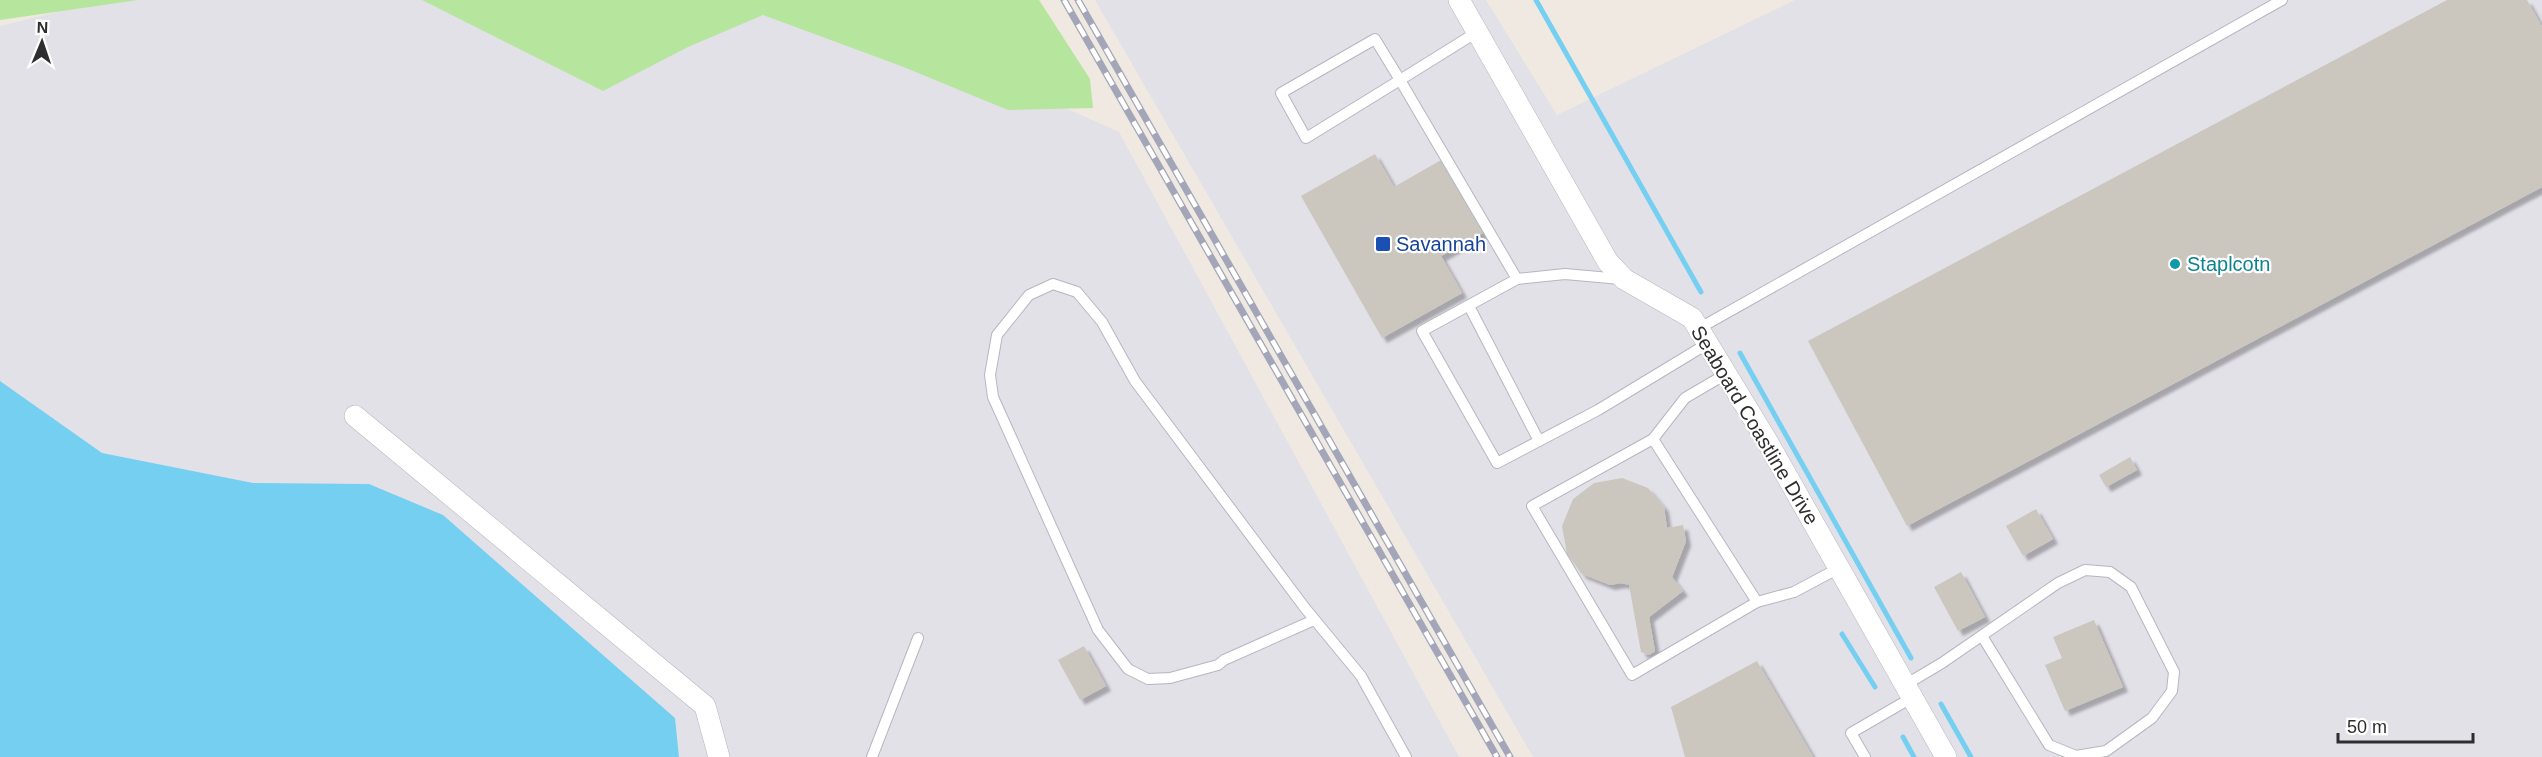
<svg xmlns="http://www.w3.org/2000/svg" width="2542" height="757" font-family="Arial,sans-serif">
<defs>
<filter id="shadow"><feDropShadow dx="5" dy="5" stdDeviation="1.5" flood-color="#0004"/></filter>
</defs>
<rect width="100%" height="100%" fill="#efe9e1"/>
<g fill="#e3e1e8">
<path d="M105,0H780L944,54L1119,132L1459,757H0V26Z"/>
<path d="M1095,0H1486L1557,115L1795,0H2542V757H1533Z"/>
</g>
<g fill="#b6e59e">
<path d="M0,0H138L0,20Z"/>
<path d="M422,0H1039L1090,79L1093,108L1008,110L901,66L763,15L688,47L603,91Z"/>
</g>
<path fill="#75cff0" d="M0,381L102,453L253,483L369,484L443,515L675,718L679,757H0Z"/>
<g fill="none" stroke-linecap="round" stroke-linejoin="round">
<g stroke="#75cff0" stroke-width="5">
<path d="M1536,0L1701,292"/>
<path d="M1740,353L1911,658"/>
<path d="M1842,634L1875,687"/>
<path d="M1941,704L1971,757"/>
<path d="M1903,737L1914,757"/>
</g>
</g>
<g fill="#cbc7bf" filter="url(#shadow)">
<path d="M2447,0H2527L2542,27V187L1907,526L1808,341Z"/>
<path d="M1375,154L1394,187L1441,160L1483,233L1441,256L1462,293L1382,338L1301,196Z"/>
<path d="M2130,457L2137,470L2106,487L2099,475Z"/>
<path d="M1622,478L1648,488L1664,507L1667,528L1683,525L1686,541L1672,577L1683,591L1649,617L1655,651L1649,655L1641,652L1629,585L1621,583L1610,585L1582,574L1567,554L1562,526L1573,499L1594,483Z"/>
<path d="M2036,509L2053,539L2023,556L2006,526Z"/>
<path d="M1961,572L1985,617L1958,631L1934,587Z"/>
<path d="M2094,620L2123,687L2065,711L2045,665L2062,658L2053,637Z"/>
<path d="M1084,646L1106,686L1080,700L1058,660Z"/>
<path d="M1757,661L1813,757H1685L1671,707Z"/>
</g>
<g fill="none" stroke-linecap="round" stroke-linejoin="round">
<g stroke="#b4b7c1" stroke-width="12">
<g id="lane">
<path d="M1477,32L1400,80L1517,279"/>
<path d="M1375,39L1400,80L1306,138L1281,93Z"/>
<path d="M1621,279L1565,274L1517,279L1422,331L1497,463L1598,410L1707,344"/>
<path d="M1469,306L1539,441"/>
<path d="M1698,329L2282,0"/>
<path d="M1726,374L1685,398L1653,439L1757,602L1794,592L1839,568"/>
<path d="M1653,439L1532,506L1632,675L1757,602"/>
<path d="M1314,620L1224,660L1218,665L1170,678L1148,679L1128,669L1098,630L993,397L990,375L997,335L1029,295L1053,284L1077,292L1102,322L1135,381L1305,608L1361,676L1406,757"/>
<path d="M1905,685L1942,663L2058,583L2085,570L2110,572L2131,587L2174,672L2172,691L2152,718L2106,751L2076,756L2049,745L1982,636"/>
<path d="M872,757L918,638"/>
<path d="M1865,757L1851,733L1913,697"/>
</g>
</g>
<g stroke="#b4b7c1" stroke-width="22">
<g id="street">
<path d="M1459,0L1608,262L1624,279L1692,318L1767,441L1946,757"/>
<path d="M355,416L705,706L719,757"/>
</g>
</g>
<use href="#lane" stroke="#fff" stroke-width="10"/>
<use href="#street" stroke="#fff" stroke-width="21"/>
<g stroke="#a3a6b8" stroke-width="7">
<g id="rail">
<path d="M1064,0L1497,757"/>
<path d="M1078,0L1510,757"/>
</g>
</g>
<use href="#rail" stroke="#fff" stroke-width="4.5" stroke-dasharray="14" stroke-linecap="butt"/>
</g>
<rect fill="#1a4fb4" stroke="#fff" stroke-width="2" x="1375" y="236" width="16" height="16" rx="3"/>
<circle fill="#0f9aa8" stroke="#fff" stroke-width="2" cx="2175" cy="264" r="6"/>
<g text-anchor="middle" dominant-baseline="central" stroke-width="4.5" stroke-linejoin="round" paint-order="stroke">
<g font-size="20" fill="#164399" stroke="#fff" text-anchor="start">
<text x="1396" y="244">Savannah</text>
</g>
<g font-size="20" fill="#0d838f" stroke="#fff" text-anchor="start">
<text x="2187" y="264">Staplcotn</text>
</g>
<g font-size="20" fill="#2e2e2e" stroke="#fff">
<text transform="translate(1755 425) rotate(59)">Seaboard Coastline Drive</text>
</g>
</g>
<g transform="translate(42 42) rotate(2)" stroke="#ffffff" stroke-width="4.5" paint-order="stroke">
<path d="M0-4.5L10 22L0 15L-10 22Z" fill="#2e2e2e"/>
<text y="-9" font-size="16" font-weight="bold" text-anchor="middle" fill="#2e2e2e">N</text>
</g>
<path d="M2338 733v9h135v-9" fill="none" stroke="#2e2e2e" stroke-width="3"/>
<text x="2347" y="733" font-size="18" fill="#2e2e2e" stroke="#ffffff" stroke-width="4.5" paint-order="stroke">50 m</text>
</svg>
